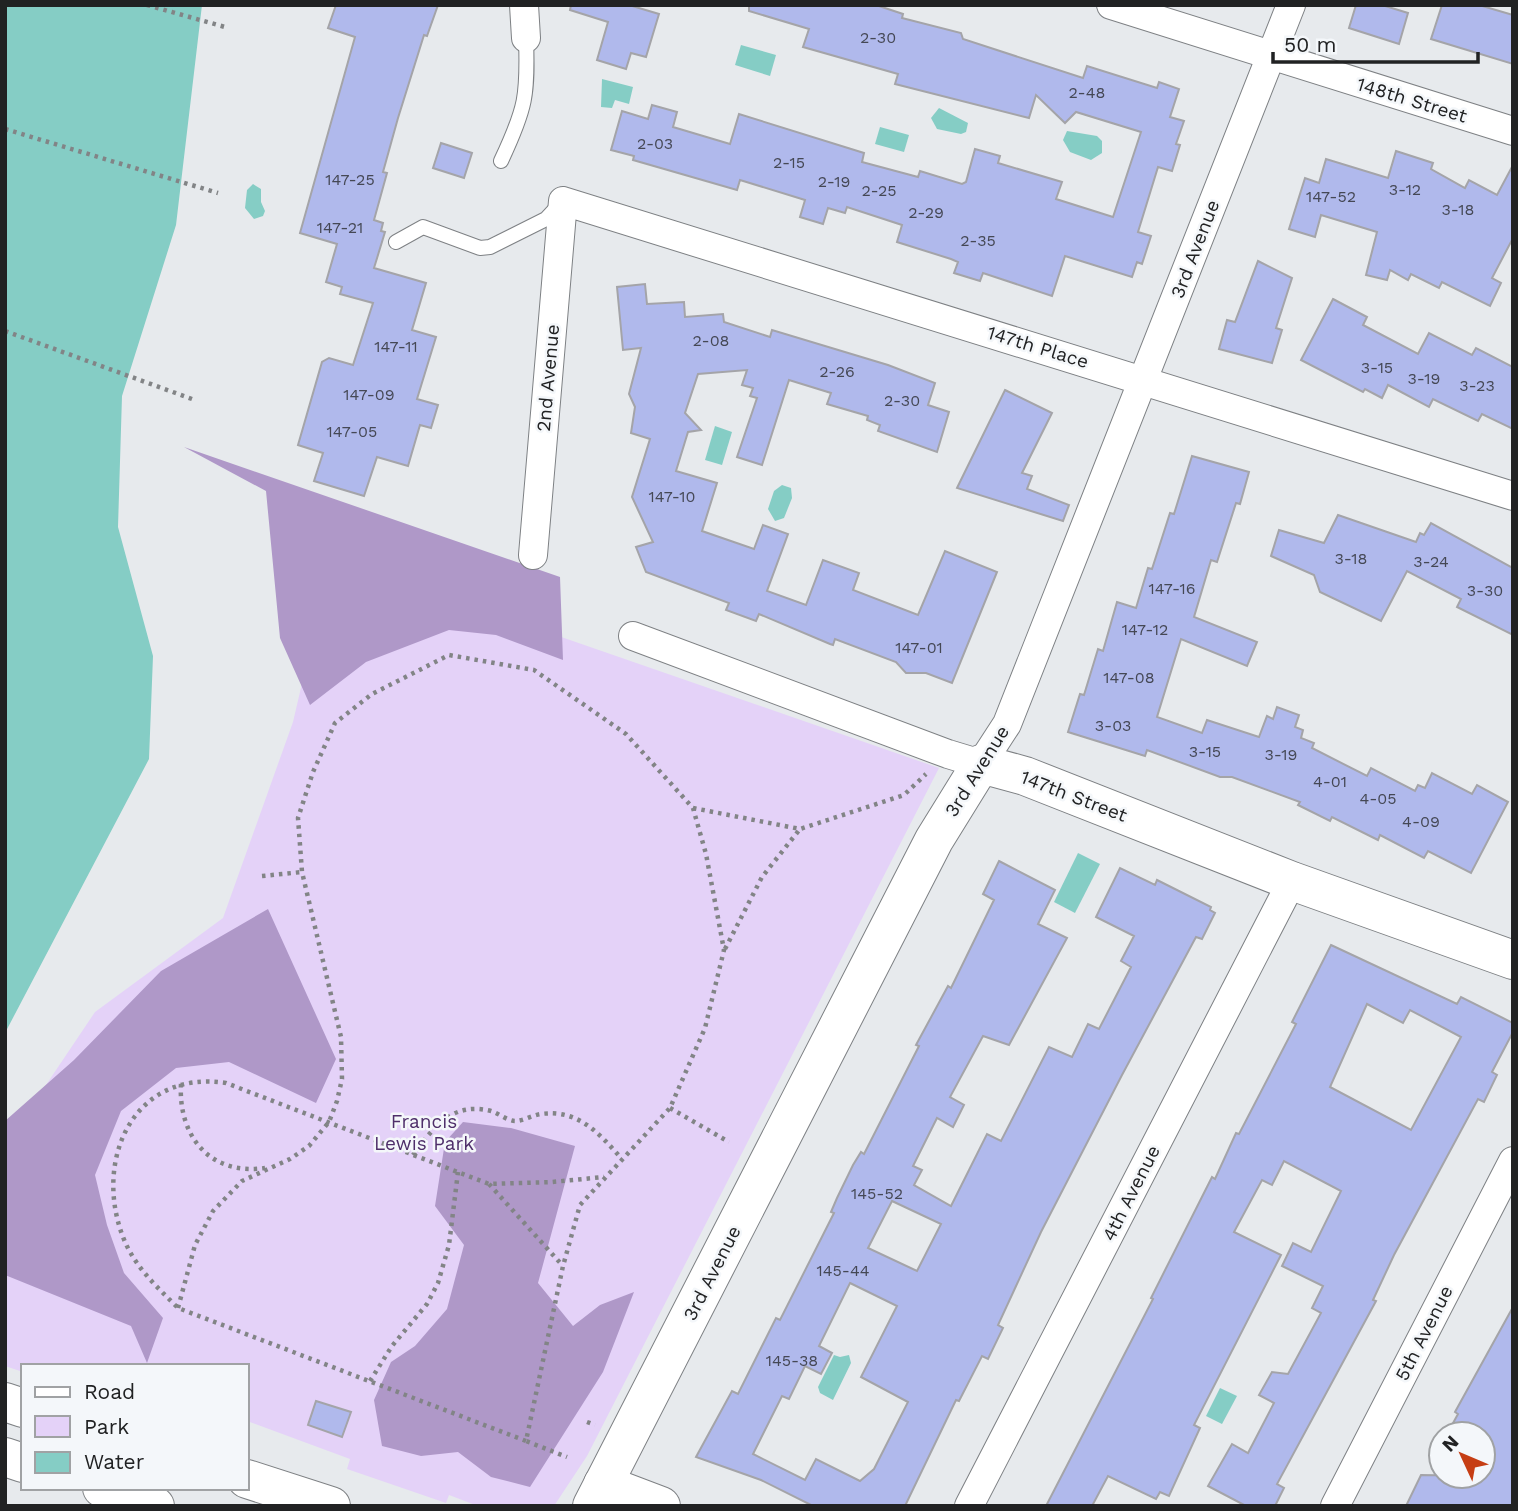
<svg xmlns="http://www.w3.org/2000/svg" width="1518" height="1511" font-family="'Work Sans',sans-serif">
<rect width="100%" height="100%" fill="#e7eaed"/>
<path fill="#e4d2f8" d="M323,593L518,622L939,768L587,1456L554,1506H478L449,1495L446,1503L347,1469L350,1459L247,1421V1366H23V1372L5,1366V1146L95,1012L223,918L293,722Z"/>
<g fill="#af98c8">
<path d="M184,447L560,577L563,660L496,635L449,630L366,662L310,705L280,638L266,491Z"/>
<path d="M268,909L336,1059L316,1103L229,1062L176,1068L121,1111L95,1175L107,1225L124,1273L163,1318L147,1363L131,1326L5,1275V1121L74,1060L161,971Z"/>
<path d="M463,1122L511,1128L575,1146L538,1283L573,1326L600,1305L634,1292L603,1372L530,1487L491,1477L458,1452L421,1456L382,1446L374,1400L391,1362L415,1346L447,1309L464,1245L435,1206L445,1142Z"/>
</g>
<g fill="#85cdc5">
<path d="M5,5H202L176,225L122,396L118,527L153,656L149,759L5,1033Z"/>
<path d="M741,45L776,55L770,76L735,65Z"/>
<path d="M602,79L633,87L629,104L615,100L612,108L601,107Z"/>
<path d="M939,108L968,123L966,132L961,134L937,129L931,118Z"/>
<path d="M880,127L909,135L904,152L875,144Z"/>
<path d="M1067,131L1097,136L1102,141V153L1091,160L1070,152L1063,140Z"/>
<path d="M253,184L261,189V202L265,211L263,216L254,219L245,208L247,190Z"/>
<path d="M715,426L732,432L722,465L705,460Z"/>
<path d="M782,485L791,488L792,498L784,518L775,521L768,509L774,491Z"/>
<path d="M1078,853L1100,864L1075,913L1054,902Z"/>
<path d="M834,1355L840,1357L849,1355L851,1363L833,1400L820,1393L818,1387Z"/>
<path d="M1220,1388L1237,1396L1222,1424L1206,1416Z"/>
</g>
<g fill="#b0b9ec" stroke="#a4a4a8" stroke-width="2" fill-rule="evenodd">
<path d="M336,5H438L427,36L424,35L398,118L383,172L387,173L374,220L383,223L381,231L385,232L374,268L426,283L412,330L436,337L417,399L438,405L431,428L420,425L408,466L377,457L364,496L314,481L323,453L298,445L322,362L329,358L353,365L373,303L340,294L342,287L326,282L337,244L300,233L355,37L328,28Z"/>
<path d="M571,5H629L659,14L646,57L631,53L626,69L597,60L608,22L570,10Z"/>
<path d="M749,5H876L903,14L902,18L961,33L963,39L1083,78L1087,66L1157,88L1159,82L1179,89L1170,117L1184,121L1176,144L1180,145L1172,171L1158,167L1138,232L1151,236L1142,264L1137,262L1132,277L1065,256L1052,296L983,273L980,281L954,273L958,262L951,259L897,242L902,225L847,207L845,213L828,208L823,224L800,217L805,200L740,180L737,190L633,160L634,156L611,150L622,111L648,119L652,105L677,112L673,127L730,144L739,114L864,153L862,162L918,177L920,171L962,184L966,182L975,149L1000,156L998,163L1062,182L1056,199L1113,217L1141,132L1076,112L1065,123L1036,95L1029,118L895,84L898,74L803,47L809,29L749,11Z"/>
<path d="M1356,5H1382L1408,13L1399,44L1349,28Z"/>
<path d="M1442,5H1479L1513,15V64L1431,39Z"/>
<path d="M441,143L472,153L464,178L433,168Z"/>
<path d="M1396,151L1433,163L1431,169L1465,188L1469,180L1497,195L1513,165V238L1492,278L1501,283L1490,306L1442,282L1439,288L1411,274L1408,280L1390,270L1387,280L1366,275L1377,232L1321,215L1315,237L1289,229L1305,178L1319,183L1326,159L1388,178Z"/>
<path d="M1258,261L1292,278L1276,328L1282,330L1272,363L1219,349L1227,320L1235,322Z"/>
<path d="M645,284L647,304L684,302L685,317L723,314L724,322L770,337L772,330L888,365L935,383L928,405L949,412L937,452L878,431L880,425L867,420L868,416L827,404L831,393L789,380L762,465L737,457L757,398L750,396L753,388L742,385L747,370L698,374L685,413L701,430L688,432L676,471L717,483L702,531L754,549L763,525L788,534L767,591L806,605L823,560L859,573L853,590L918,615L945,551L997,572L952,683L926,673H906L896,662L835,639L833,645L830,644L759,614L756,621L726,610L729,603L646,572L636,547L653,542L632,497L650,439L631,433L635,407L629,394L641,348L623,350L617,287Z"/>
<path d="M1333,299L1367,317L1363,325L1418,354L1429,333L1472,355L1476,348L1513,367V429L1482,414L1478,421L1433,399L1429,407L1388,385L1382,398L1365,389L1363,392L1301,360Z"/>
<path d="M1005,390L1052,413L1022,473L1032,476L1027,489L1069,505L1063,521L957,488Z"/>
<path d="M1192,456L1249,472L1240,504L1236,503L1217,562L1211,560L1194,617L1257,642L1247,666L1181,639L1157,717L1202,733L1207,720L1259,737L1267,716L1273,719L1277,707L1299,715L1295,727L1303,730L1301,738L1314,743L1312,748L1367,776L1371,768L1415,791L1418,785L1425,788L1432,773L1472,794L1477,785L1508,802L1471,873L1428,851L1424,858L1380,835L1378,840L1332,817L1330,821L1298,805L1300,802L1232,777H1220L1147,750L1145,756L1068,732L1080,694L1084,695L1098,649L1103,651L1117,602L1136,608L1148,568L1152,569L1170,513L1174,514Z"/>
<path d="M1338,515L1416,542L1420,533L1424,535L1431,523L1513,568V635L1457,607L1461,599L1407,571L1381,621L1320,592L1314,575L1271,556L1279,530L1324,543Z"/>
<path d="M999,861L1055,890L1038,924L1067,938L1009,1045L983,1036L950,1097L964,1105L953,1127L937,1118L913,1166L922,1170L914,1185L951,1206L987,1134L1001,1141L1049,1047L1072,1057L1088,1024L1099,1029L1131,967L1121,961L1134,936L1096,917L1120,868L1155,885L1157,880L1211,907L1210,910L1215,913L1202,939L1196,937L1122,1075L1041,1232L998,1325L1003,1328L988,1359L982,1356L959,1401L956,1400L905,1506H813L761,1480L696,1457L732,1391L738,1394L776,1318L780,1320L834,1213L831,1212L837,1198L853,1165L861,1152L864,1154L919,1046L916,1045L948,986L951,988L994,900L983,894ZM892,1201L941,1224L917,1271L868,1248ZM850,1283L897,1306L861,1377L908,1402L874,1469L860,1481L816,1459L805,1480L753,1454L782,1396L789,1399L805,1366L821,1374L832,1353L819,1346Z"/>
<path d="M1331,945L1457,1004L1461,997L1513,1023V1032L1492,1072L1497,1075L1484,1102L1478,1099L1394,1255L1373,1300L1376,1301L1277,1484L1284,1488L1275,1506H1246L1208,1486L1232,1444L1248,1453L1274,1403L1259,1395L1272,1372L1288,1374L1321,1313L1312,1308L1323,1286L1282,1266L1293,1243L1311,1252L1341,1191L1284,1161L1272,1185L1262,1180L1234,1232L1281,1255L1194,1425L1200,1428L1169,1496L1160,1492L1156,1499L1108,1476L1092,1506H1046L1153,1299L1151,1298L1212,1177L1215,1179L1236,1133L1239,1134L1296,1024L1292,1022ZM1367,1004L1403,1023L1410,1010L1461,1037L1411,1130L1330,1087Z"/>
<path d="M1513,1307V1506H1406L1421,1475L1483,1476V1434H1447L1458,1414L1455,1412Z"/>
<path d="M316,1401L351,1412L342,1437L308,1425Z"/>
</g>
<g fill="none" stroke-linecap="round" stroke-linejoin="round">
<g stroke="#7e8184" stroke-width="16">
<g id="lane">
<path d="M501,161C526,108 528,95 526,38"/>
<path d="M396,242L423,227L480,248L490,247L546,219L559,205"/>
</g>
</g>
<g stroke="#7e8184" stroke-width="30">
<g id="street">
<path d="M524,5L526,38"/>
<path d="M1111,5L1513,131"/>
<path d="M533,555L563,201L1513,496"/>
<path d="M633,636L948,754L981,764L1007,724L1291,5"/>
<path d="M969,1506L1292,881"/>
<path d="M1335,1506L1513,1161"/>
</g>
</g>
<g stroke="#7e8184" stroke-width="40">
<g id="secondary">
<path d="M603,1484L661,1506"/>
<path d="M592,1506L934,840L981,764L1025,776L1292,881L1513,960"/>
</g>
</g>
<g stroke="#7e8184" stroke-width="40">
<g id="highway">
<path d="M5,1402L23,1408"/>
<path d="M5,1457L23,1463"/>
<path d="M247,1479L331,1506"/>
<path d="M102,1488L155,1506"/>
</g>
</g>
<g stroke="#828486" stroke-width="4.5" stroke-dasharray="3.5 5" stroke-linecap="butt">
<path d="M147,5L225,27"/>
<path d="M5,129L218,193"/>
<path d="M5,331L192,399"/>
<path d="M693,808L800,829L904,795L926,774"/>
<path d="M262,876L302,872"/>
<path d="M725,949L762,877L800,829"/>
<path d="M181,1084C178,1135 209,1176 265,1168"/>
<path d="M670,1108L729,1142"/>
<path d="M413,1155C433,1128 452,1101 491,1111C498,1113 508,1121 515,1121C523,1121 533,1115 541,1114C578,1109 599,1133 621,1158"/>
<path d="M489,1184L563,1266"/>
<path d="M178,1308L195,1245L213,1211L242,1181L290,1159L309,1146L329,1122L337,1101L342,1079L341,1037L302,872L298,818L313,772L335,723L372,694L449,655L534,670L626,734L693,808L706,854L724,950L705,1028L670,1108L580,1205L563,1266L526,1441L567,1457"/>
<path d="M370,1381L392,1346L427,1304L438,1283L449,1245L458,1172"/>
<path d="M587,1422L595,1425"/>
<path d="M526,1441L178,1308C156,1286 134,1266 123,1237C93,1159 134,1069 226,1083L489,1184L552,1182L604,1177"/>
</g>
<use href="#lane" stroke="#fff" stroke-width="14"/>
<use href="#street" stroke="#fff" stroke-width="28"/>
<use href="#secondary" stroke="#fff" stroke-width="38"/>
<use href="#highway" stroke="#fff" stroke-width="38"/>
</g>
<g text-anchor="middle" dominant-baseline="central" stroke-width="5" stroke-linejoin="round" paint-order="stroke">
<g font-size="16" fill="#454855">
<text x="878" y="37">2-30</text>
<text x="1087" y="92">2-48</text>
<text x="655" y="143">2-03</text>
<text x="789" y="162">2-15</text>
<text x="350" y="179">147-25</text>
<text x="834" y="181">2-19</text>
<text x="1405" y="189">3-12</text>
<text x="879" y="190">2-25</text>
<text x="1331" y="196">147-52</text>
<text x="1458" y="209">3-18</text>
<text x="926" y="212">2-29</text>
<text x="340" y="227">147-21</text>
<text x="978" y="240">2-35</text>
<text x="711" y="340">2-08</text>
<text x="396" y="346">147-11</text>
<text x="1377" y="367">3-15</text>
<text x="837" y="371">2-26</text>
<text x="1424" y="378">3-19</text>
<text x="1477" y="385">3-23</text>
<text x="369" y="394">147-09</text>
<text x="902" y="400">2-30</text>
<text x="352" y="431">147-05</text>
<text x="672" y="496">147-10</text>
<text x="1351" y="558">3-18</text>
<text x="1431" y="561">3-24</text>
<text x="1172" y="588">147-16</text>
<text x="1485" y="590">3-30</text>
<text x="1145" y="629">147-12</text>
<text x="919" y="647">147-01</text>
<text x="1129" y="677">147-08</text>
<text x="1113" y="725">3-03</text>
<text x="1205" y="751">3-15</text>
<text x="1281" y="754">3-19</text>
<text x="1330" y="781">4-01</text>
<text x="1378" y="798">4-05</text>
<text x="1421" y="821">4-09</text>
<text x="877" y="1193">145-52</text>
<text x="843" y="1270">145-44</text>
<text x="792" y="1360">145-38</text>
</g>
<g font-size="19" fill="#212223" stroke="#f4f7fa">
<text transform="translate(1412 100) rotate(17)">148th Street</text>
<text transform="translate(1195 249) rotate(-69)">3rd Avenue</text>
<text transform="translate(1038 347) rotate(17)">147th Place</text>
<text transform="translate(548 378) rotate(-85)">2nd Avenue</text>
<text transform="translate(977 771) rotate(-58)">3rd Avenue</text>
<text transform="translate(1074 796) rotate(21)">147th Street</text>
<text transform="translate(1131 1193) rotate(-63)">4th Avenue</text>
<text transform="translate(712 1273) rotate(-63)">3rd Avenue</text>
<text transform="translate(1424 1333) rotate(-63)">5th Avenue</text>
</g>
<g font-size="19" fill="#4e2e6a" stroke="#f4f7fa">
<text x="424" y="1121">Francis<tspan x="424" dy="22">Lewis Park</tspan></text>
</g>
</g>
<rect width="1518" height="1511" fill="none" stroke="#212223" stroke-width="14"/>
<rect x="21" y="1364" width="228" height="126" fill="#f4f7fa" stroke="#a0a2a4" stroke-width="2"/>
<rect x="35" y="1387" width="35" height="10" fill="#ffffff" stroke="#a0a2a4" stroke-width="2"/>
<text x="84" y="1399" font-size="21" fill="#212223">Road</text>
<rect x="35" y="1416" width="35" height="21" fill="#e4d2f8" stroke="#a0a2a4" stroke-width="2"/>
<text x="84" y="1434" font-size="21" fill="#212223">Park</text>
<rect x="35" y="1452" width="35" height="21" fill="#85cdc5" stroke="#a0a2a4" stroke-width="2"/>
<text x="84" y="1469" font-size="21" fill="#212223">Water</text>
<g transform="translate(1462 1455) rotate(314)"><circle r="33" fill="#f4f7fa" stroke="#a0a2a4" stroke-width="2"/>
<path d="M0-5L12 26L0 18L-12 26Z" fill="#c63e14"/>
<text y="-10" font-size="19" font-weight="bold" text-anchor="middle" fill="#212223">N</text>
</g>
<path d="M1273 52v10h205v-10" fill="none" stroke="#212223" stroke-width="3.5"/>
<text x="1284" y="52" font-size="21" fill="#212223" stroke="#f4f7fa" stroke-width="5" paint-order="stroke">50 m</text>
</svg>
